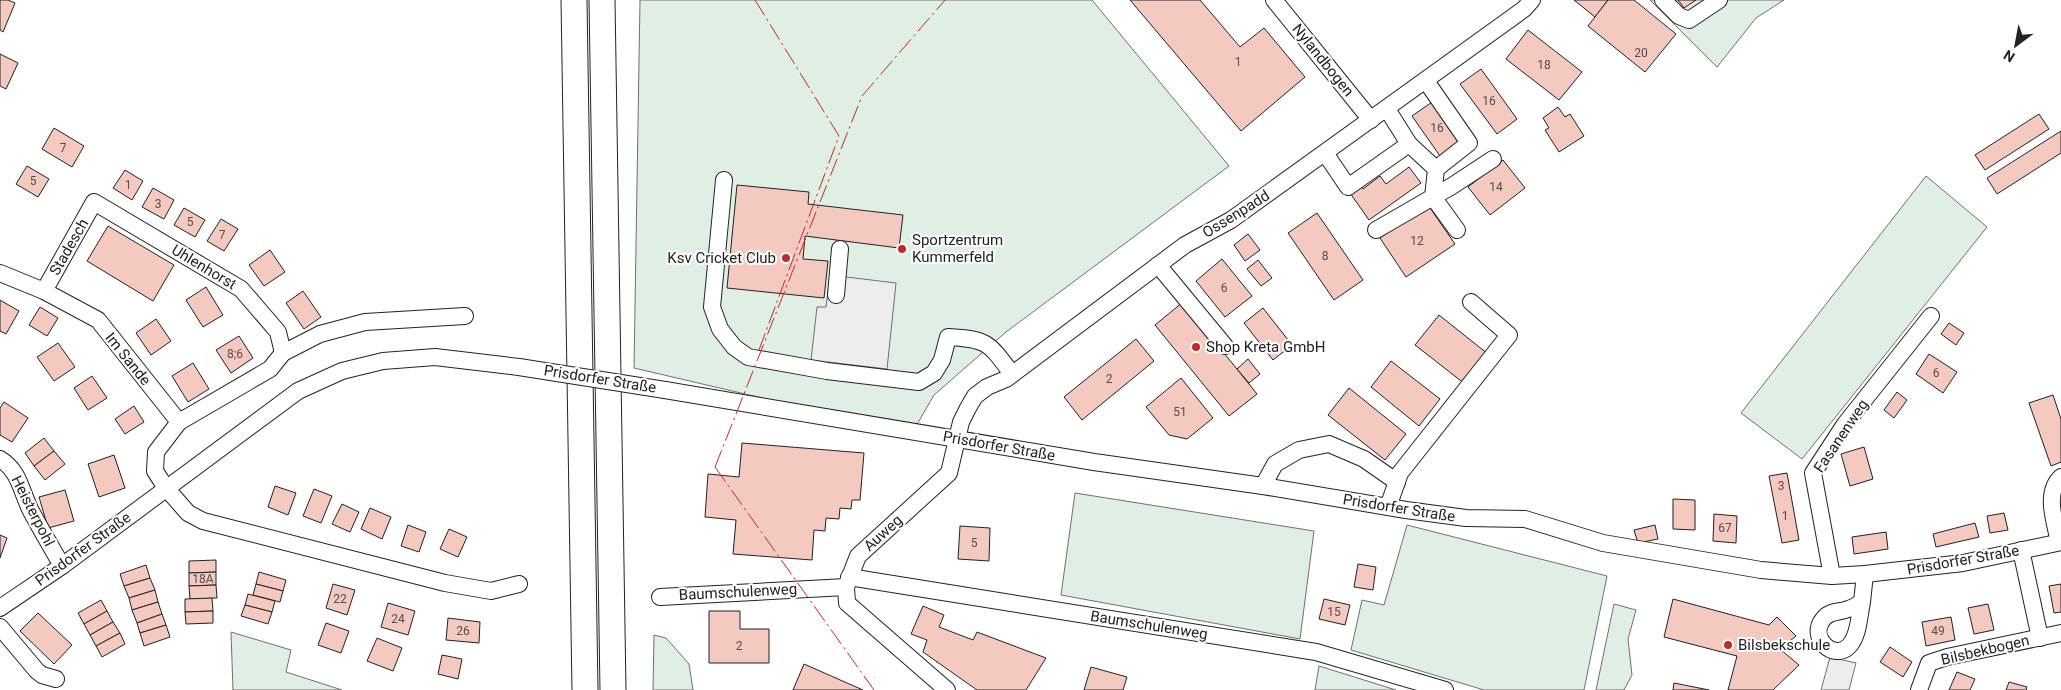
<svg xmlns="http://www.w3.org/2000/svg" width="2061" height="690" font-family="Roboto,sans-serif">
<rect width="100%" height="100%" fill="#fff"/>
<g fill="#e0efe3" stroke="#6f6f6f">
<path d="M640,0H1092L1229,166L1006,332L934,395L912,433L634,368Z"/>
<path d="M1650,0H1784L1756,18L1717,67Z"/>
<path d="M1926,176L1987,227L1802,459L1741,413Z"/>
<path d="M1075,493L1314,531L1300,639L1061,595Z"/>
<path d="M1407,525L1607,576L1584,690H1484L1351,650L1362,600L1384,605Z"/>
<path d="M1614,604L1636,610L1628,639L1632,675L1624,690H1596Z"/>
<path d="M231,632L291,650L286,672L342,690H233Z"/>
<path d="M654,635L666,638L689,664L693,690H653Z"/>
<path d="M1319,666L1396,690H1315Z"/>
</g>
<g fill="#ededed" stroke="#6f6f6f">
<path d="M830,275L896,283L887,369L811,360L817,307H826Z"/>
<path d="M1830,657L1856,663L1849,690H1821Z"/>
</g>
<g fill="#f3c9c0" stroke="#222">
<path d="M0,0H8L15,3L3,32L0,30Z"/>
<path d="M1130,0H1200L1240,47L1264,28L1305,77L1241,131Z"/>
<path d="M1574,0H1608L1595,17Z"/>
<path d="M1608,0H1634L1676,34L1645,72L1588,26Z"/>
<path d="M1678,0H1696L1684,8Z"/>
<path d="M1528,30L1582,72L1559,100L1506,59Z"/>
<path d="M0,54L18,63L6,89L0,86Z"/>
<path d="M1481,69L1517,119L1497,134L1460,84Z"/>
<path d="M1435,100L1463,140L1440,156L1412,116Z"/>
<path d="M1558,107L1565,117L1570,114L1584,136L1559,152L1545,130L1549,128L1543,118Z"/>
<path d="M2039,114L2049,129L1985,170L1975,155Z"/>
<path d="M54,128L84,146L72,167L42,149Z"/>
<path d="M2061,131V153L1997,194L1987,178Z"/>
<path d="M1503,160L1525,188L1490,215L1468,187Z"/>
<path d="M27,166L49,179L38,197L16,184Z"/>
<path d="M1409,167L1421,183L1369,220L1350,193L1361,186L1363,189L1380,176L1386,184Z"/>
<path d="M125,170L143,181L132,200L113,188Z"/>
<path d="M737,185L809,192L808,204L903,215L899,248L805,236L803,259L828,261L824,298L727,288Z"/>
<path d="M153,188L174,200L164,219L142,207Z"/>
<path d="M1428,205L1455,244L1406,277L1380,238Z"/>
<path d="M184,208L205,220L195,237L174,225Z"/>
<path d="M1317,213L1363,280L1334,300L1288,233Z"/>
<path d="M221,219L238,229L224,251L207,241Z"/>
<path d="M108,226L174,265L153,301L87,261Z"/>
<path d="M1248,234L1260,250L1245,261L1234,245Z"/>
<path d="M270,250L285,272L264,286L249,265Z"/>
<path d="M1222,259L1252,296L1225,317L1196,281Z"/>
<path d="M1258,260L1272,278L1261,286L1247,269Z"/>
<path d="M206,287L223,315L203,327L186,300Z"/>
<path d="M303,291L321,317L304,329L286,303Z"/>
<path d="M0,300L19,311L6,334L0,331Z"/>
<path d="M1183,302L1257,394L1229,416L1155,325Z"/>
<path d="M40,307L58,318L47,336L29,325Z"/>
<path d="M1263,308L1292,345L1273,360L1244,323Z"/>
<path d="M1439,315L1488,354L1465,384L1415,345Z"/>
<path d="M156,319L171,341L151,355L136,333Z"/>
<path d="M1949,323L1964,333L1956,345L1941,334Z"/>
<path d="M239,336L253,358L231,373L216,350Z"/>
<path d="M1136,339L1154,361L1082,420L1064,397Z"/>
<path d="M58,343L75,367L54,381L37,357Z"/>
<path d="M1929,354L1957,372L1943,393L1916,374Z"/>
<path d="M1248,359L1260,374L1249,383L1237,369Z"/>
<path d="M1391,361L1440,399L1419,426L1371,387Z"/>
<path d="M193,363L209,389L188,402L172,376Z"/>
<path d="M92,376L107,398L88,410L74,388Z"/>
<path d="M1181,378L1213,418L1187,439L1169,435L1146,407Z"/>
<path d="M1349,388L1406,434L1385,460L1328,415Z"/>
<path d="M1897,392L1907,400L1894,418L1884,410Z"/>
<path d="M2053,395L2061,419V462L2051,466L2029,403Z"/>
<path d="M4,402L28,418L12,442L0,435V408Z"/>
<path d="M134,406L144,422L125,434L115,419Z"/>
<path d="M44,438L54,451L34,466L25,453Z"/>
<path d="M742,443L864,453L860,500H852L851,509L840,508L839,519L826,518L825,531L814,530L812,560L733,554L736,520L705,517L708,474L739,477Z"/>
<path d="M1864,447L1873,479L1850,486L1841,454Z"/>
<path d="M54,451L65,464L45,480L34,466Z"/>
<path d="M114,455L125,488L99,497L88,464Z"/>
<path d="M1787,473L1799,540L1782,543L1769,476Z"/>
<path d="M275,486L296,493L288,515L268,507Z"/>
<path d="M314,489L332,496L321,523L303,516Z"/>
<path d="M65,490L74,521L48,528L39,497Z"/>
<path d="M1673,499L1695,500V530L1673,529Z"/>
<path d="M342,504L359,512L350,532L332,524Z"/>
<path d="M370,508L391,517L382,539L361,529Z"/>
<path d="M2004,513L2008,530L1990,533L1987,516Z"/>
<path d="M1714,514L1737,516L1736,543L1713,541Z"/>
<path d="M1975,523L1979,537L1936,547L1933,534Z"/>
<path d="M408,525L426,532L419,552L401,546Z"/>
<path d="M1655,525L1658,539L1638,543L1634,530Z"/>
<path d="M960,526L990,528L989,561L958,559Z"/>
<path d="M449,529L467,537L458,557L440,549Z"/>
<path d="M1886,532L1888,549L1854,554L1852,537Z"/>
<path d="M0,535L7,538L0,558Z"/>
<path d="M216,560V572L189,573V561Z"/>
<path d="M1358,564L1376,567L1373,590L1354,587Z"/>
<path d="M146,565L150,578L124,586L120,574Z"/>
<path d="M216,572V585L189,586V573Z"/>
<path d="M259,572L286,580L283,591L256,584Z"/>
<path d="M150,578L155,590L129,598L124,586Z"/>
<path d="M256,584L283,591L280,602L253,595Z"/>
<path d="M333,584L355,590L347,615L326,608Z"/>
<path d="M2061,584V612L2054,613L2049,586Z"/>
<path d="M216,585L217,598L190,599L189,586Z"/>
<path d="M155,590L158,602L132,610L129,598Z"/>
<path d="M248,594L275,601L272,612L245,605Z"/>
<path d="M212,598L213,611L185,612V599Z"/>
<path d="M1324,599L1350,605L1345,625L1319,619Z"/>
<path d="M1673,599L1769,625L1777,617L1796,636L1780,649L1799,665L1773,690H1728L1737,656L1664,637Z"/>
<path d="M101,600L107,611L84,624L78,613Z"/>
<path d="M158,602L162,614L137,623L132,610Z"/>
<path d="M388,603L415,611L408,635L381,627Z"/>
<path d="M1988,604L1994,630L1974,634L1968,608Z"/>
<path d="M245,605L272,612L268,624L241,616Z"/>
<path d="M923,606L944,615L939,627L973,640L977,632L1046,658L1026,690H977L923,652L927,640L911,634Z"/>
<path d="M107,611L113,622L90,635L84,624Z"/>
<path d="M213,611V623L186,624L185,612Z"/>
<path d="M709,611H740V629H769V663H709Z"/>
<path d="M38,613L72,645L54,664L20,631Z"/>
<path d="M162,614L166,625L140,633L137,623Z"/>
<path d="M1951,617L1955,640L1926,646L1922,622Z"/>
<path d="M448,618L480,622L479,643L446,640Z"/>
<path d="M113,622L120,633L96,646L90,635Z"/>
<path d="M326,623L349,631L341,653L318,645Z"/>
<path d="M166,625L170,637L144,646L140,633Z"/>
<path d="M120,633L125,644L102,657L96,646Z"/>
<path d="M377,638L402,648L393,671L367,661Z"/>
<path d="M1890,647L1912,662L1903,677L1880,662Z"/>
<path d="M442,655L462,659L458,679L438,674Z"/>
<path d="M804,664L863,690H793Z"/>
<path d="M1091,667L1127,677L1123,690H1084Z"/>
<path d="M1957,672L1975,679L1970,690H1949Z"/>
<path d="M2009,682L2027,687L2026,690H2006Z"/>
<path d="M1674,683L1709,690H1673Z"/>
</g>
<g fill="none" stroke-linecap="round" stroke-linejoin="round">
<g stroke="#222" stroke-width="18">
<g id="minor">
<path d="M1274,0L1371,120"/>
<path d="M1663,0L1679,16L1689,20L1719,0"/>
<path d="M1387,109L1409,144L1436,169L1469,143L1426,81"/>
<path d="M1325,153L1348,187L1409,144"/>
<path d="M1436,169L1433,197L1457,230"/>
<path d="M724,180L712,307L720,329L734,347L748,357L827,371L919,382L934,373L942,360L948,337C988,339 989,343 1012,374"/>
<path d="M1376,230L1452,186L1493,159"/>
<path d="M1158,265L1225,346"/>
<path d="M0,273L44,291L98,320L179,422L156,452L155,471L166,488L188,513L203,521L445,583L491,591L519,584"/>
<path d="M44,291L94,202L241,289L278,332L283,353"/>
<path d="M836,295L840,249"/>
<path d="M665,390L1094,462L1263,486L1406,510L1466,518L1525,519L1603,543L1761,570L1832,576L1865,574L1963,563L2061,542"/>
<path d="M179,422L270,369L283,353L320,334L365,322L465,316"/>
<path d="M0,459C20,471 21,492 31,511C41,530 52,548 62,566"/>
<path d="M1263,486L1275,464L1299,450L1329,444L1364,459L1397,482"/>
<path d="M1388,507L1400,473L1509,335L1471,302"/>
<path d="M2059,542C2055,522 2044,493 2061,477"/>
<path d="M2021,550L2040,638"/>
<path d="M1832,576L1813,473L1845,424L1931,316"/>
<path d="M849,577L1316,652L1445,690"/>
<path d="M660,597L846,587"/>
<path d="M1862,602C1859,616 1859,635 1849,646C1834,662 1807,637 1824,618C1831,610 1839,613 1848,609C1853,608 1858,604 1862,602L1865,574"/>
<path d="M0,608L62,566L298,391L342,371L383,361L435,357L519,367"/>
<path d="M0,627L37,671L42,675L56,679"/>
<path d="M947,690L847,603L846,587L858,556L949,473L961,422L968,408L975,396L987,387L1006,379L1185,245L1231,220L1524,9L1532,0"/>
<path d="M1919,690L1929,663L1947,657L2061,633"/>
</g>
</g>
<g stroke="#222" stroke-width="27">
<g id="highway">
<path d="M574,0L585,690"/>
<path d="M602,0L613,690"/>
</g>
</g>
<use href="#minor" stroke="#fff" stroke-width="16"/>
<use href="#highway" stroke="#fff" stroke-width="25"/>
<g stroke="#222" stroke-width="18" stroke-linecap="butt">
<path id="minor-bridge" d="M519,367L665,390"/>
</g>
<use href="#minor-bridge" stroke="#fff" stroke-width="16"/>
<g stroke="#c62828" stroke-width="1" stroke-dasharray="18 4 2.5 4" stroke-linecap="butt">
<path d="M755,0L839,136L759,350"/>
<path d="M715,467L862,96L945,0"/>
<path d="M715,467L874,690"/>
</g>
</g>
<g fill="#c62828" stroke="#fff" stroke-width="2">
<circle cx="902" cy="249" r="5"/>
<circle cx="786" cy="258" r="5"/>
<circle cx="1196" cy="347" r="5"/>
<circle cx="1728" cy="645" r="5"/>
</g>
<g text-anchor="middle" dominant-baseline="central" stroke-width="4" stroke-linejoin="round" paint-order="stroke">
<g font-size="12" fill="#564c4a">
<text x="1641" y="53">20</text>
<text x="1238" y="62">1</text>
<text x="1544" y="65">18</text>
<text x="1489" y="101">16</text>
<text x="1437" y="128">16</text>
<text x="63" y="148">7</text>
<text x="33" y="181">5</text>
<text x="128" y="185">1</text>
<text x="1496" y="187">14</text>
<text x="158" y="204">3</text>
<text x="190" y="222">5</text>
<text x="222" y="235">7</text>
<text x="1417" y="241">12</text>
<text x="1325" y="256">8</text>
<text x="1224" y="288">6</text>
<text x="235" y="354">8;6</text>
<text x="1936" y="373">6</text>
<text x="1109" y="379">2</text>
<text x="1180" y="412">51</text>
<text x="1781" y="486">3</text>
<text x="1785" y="516">1</text>
<text x="1725" y="528">67</text>
<text x="974" y="543">5</text>
<text x="203" y="579">18A</text>
<text x="340" y="599">22</text>
<text x="1334" y="612">15</text>
<text x="398" y="619">24</text>
<text x="463" y="631">26</text>
<text x="1938" y="631">49</text>
<text x="739" y="646">2</text>
</g>
<g font-size="15" fill="#222" stroke="#fff">
<text transform="translate(1323 60) rotate(51)">Nylandbogen</text>
<text transform="translate(1236 214) rotate(-32)">Ossenpadd</text>
<text transform="translate(69 247) rotate(-60)">Stadesch</text>
<text transform="translate(204 267) rotate(31)">Uhlenhorst</text>
<text transform="translate(128 359) rotate(51)">Im Sande</text>
<text transform="translate(600 379) rotate(9)">Prisdorfer Straße</text>
<text transform="translate(1841 436) rotate(-56)">Fasanenweg</text>
<text transform="translate(999 446) rotate(10)">Prisdorfer Straße</text>
<text transform="translate(1399 508) rotate(9)">Prisdorfer Straße</text>
<text transform="translate(33 511) rotate(63)">Heisterpohl</text>
<text transform="translate(883 533) rotate(-42)">Auweg</text>
<text transform="translate(83 549) rotate(-36)">Prisdorfer Straße</text>
<text transform="translate(1963 560) rotate(-10)">Prisdorfer Straße</text>
<text transform="translate(738 592) rotate(-3)">Baumschulenweg</text>
<text transform="translate(1149 625) rotate(9)">Baumschulenweg</text>
<text transform="translate(1985 650) rotate(-13)">Bilsbekbogen</text>
</g>
<g font-size="15" fill="#222" stroke="#fff" text-anchor="start">
<text x="912" y="240">Sportzentrum<tspan x="912" dy="17">Kummerfeld</tspan></text>
<text x="776" y="258" text-anchor="end">Ksv Cricket Club</text>
<text x="1206" y="347">Shop Kreta GmbH</text>
<text x="1738" y="645">Bilsbekschule</text>
</g>
</g>
<g transform="translate(2016 45) rotate(212)" stroke="#ffffff" stroke-width="4" paint-order="stroke">
<path d="M0-4L9 19L0 12L-9 19Z" fill="#222222"/>
<text y="-8" font-size="14" font-weight="bold" text-anchor="middle" fill="#222222">N</text>
</g>
</svg>
